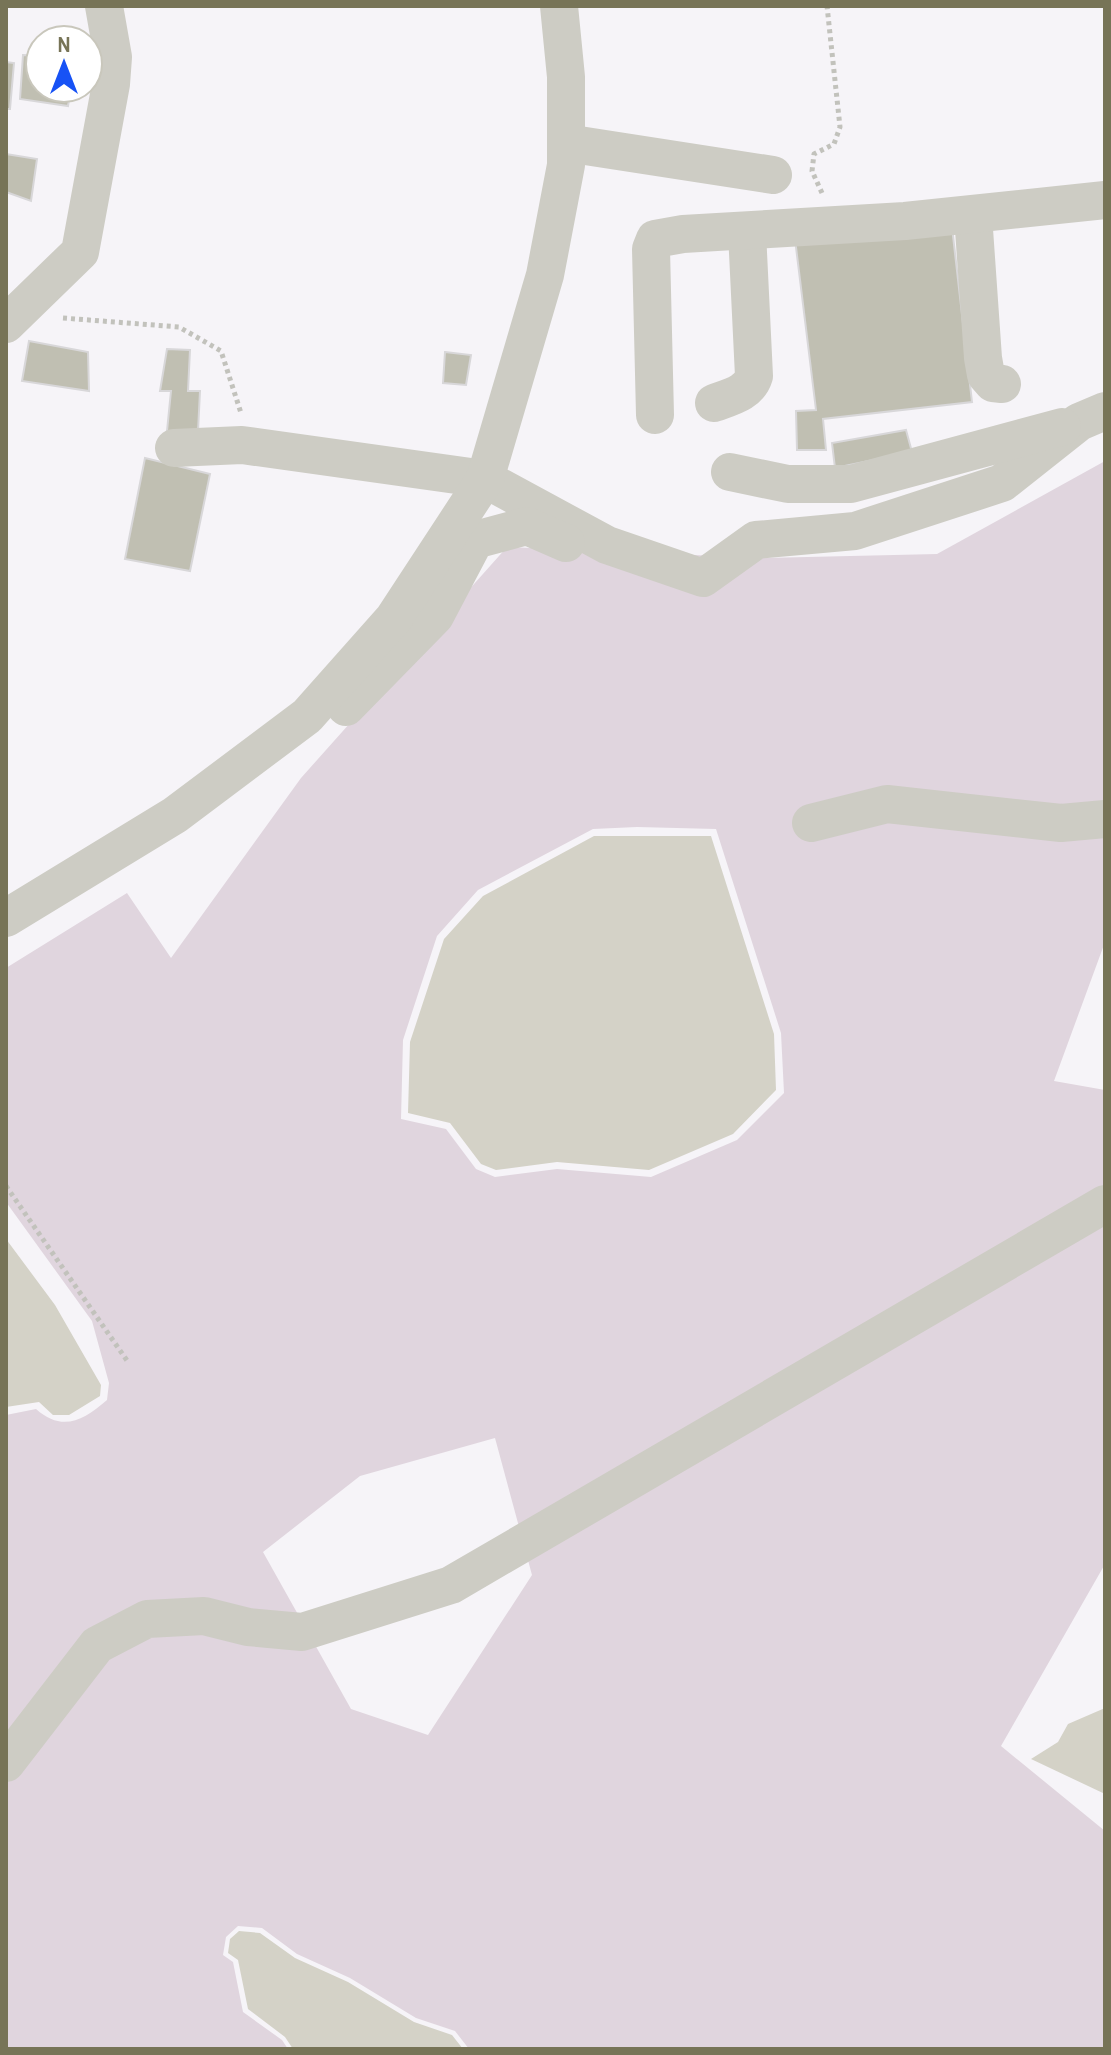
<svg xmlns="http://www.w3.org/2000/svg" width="1111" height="2055" font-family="'Archivo Narrow',sans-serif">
<rect width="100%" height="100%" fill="#f6f4f8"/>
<path fill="#e0d5de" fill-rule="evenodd" d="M1105,461V942L1054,1081L1105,1090V1564L1001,1746L1105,1831V2049H469L455,2031L416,2018L350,1978L297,1954L262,1928L238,1926L226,1937L223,1955L233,1962L243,2012L282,2040L288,2049H6V1415L36,1409C62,1432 83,1421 107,1400L109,1383L92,1321L6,1202V968L127,893L171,958L301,778L507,547L764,558L937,554ZM637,827L716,829L781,1033L784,1093L737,1140L651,1177L557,1169L495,1177L476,1169L446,1129L401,1119L403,1040L437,936L478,890L593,829ZM495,1438L532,1575L428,1735L351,1709L263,1552L360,1476Z"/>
<g fill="#d4d2c7">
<path d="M594,836H711L774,1034L776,1090L733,1134L649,1170L557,1162L496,1170L481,1164L450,1123L408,1113L410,1042L444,939L483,896Z"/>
<path d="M6,1239L55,1305L101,1385L100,1396L69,1415H53L39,1402L6,1407Z"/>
<path d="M1105,1708V1794L1031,1759L1058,1742L1068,1724Z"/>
<path d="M239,1931L260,1933L295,1958L348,1982L414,2022L452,2035L463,2049H293L285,2037L248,2009L238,1960L228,1953L230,1939Z"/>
</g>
<g fill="#c0bfb2" stroke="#d8d7d9" stroke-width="2">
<path d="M23,55L40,56V88H71L68,106L20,99Z"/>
<path d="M6,62L14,63L10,109H6Z"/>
<path d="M6,154L37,159L31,201L6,192Z"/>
<path d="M952,227L972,402L823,419L826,450H797L796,411L816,410L795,239Z"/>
<path d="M29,341L88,352L89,391L22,381Z"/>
<path d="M167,349L190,350L188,391H200L198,431H167L171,391H160Z"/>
<path d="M445,352L471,355L466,385L443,383Z"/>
<path d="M906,430L912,452L835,468L832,443Z"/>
<path d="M145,458L210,474L190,571L125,559Z"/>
</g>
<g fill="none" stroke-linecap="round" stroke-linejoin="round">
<g stroke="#c2c2bc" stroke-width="5" stroke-dasharray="4 4" stroke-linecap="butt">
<path d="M822,193L812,171L814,154L834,144L840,127L827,6"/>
<path d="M63,318L179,327L221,351L241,413"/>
<path d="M6,1186L128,1362"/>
</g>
<g stroke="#cdccc4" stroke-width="38">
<path d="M566,143L773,175"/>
<path d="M973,215L983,358L986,375L993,383L1002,384"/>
<path d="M6,324L80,252L111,84L113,57L104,6"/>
<path d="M714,403C730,397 749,393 754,376L747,232"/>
<path d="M655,415L651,249L655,239L683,234L905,221L1105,200"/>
<path d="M174,448L242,445L485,479L607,545L703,578L756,540L855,531L1002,483L1079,422L1105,411"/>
<path d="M730,472L788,484H851L1062,427"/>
<path d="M346,707L435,616L475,540L527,526L566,543"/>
<path d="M811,823L887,804L1061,823L1105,819"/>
<path d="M6,918L175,815L307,716L394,618L485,479L545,275L566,165V77L559,6"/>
<path d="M6,1763L97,1645L147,1619L204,1616L248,1627L302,1632L451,1585L1105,1204"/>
</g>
</g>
<rect width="1111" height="2055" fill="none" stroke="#777457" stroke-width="16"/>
<g transform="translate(64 64)"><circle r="38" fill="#ffffff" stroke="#c9c7bc" stroke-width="2"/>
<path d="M0-6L14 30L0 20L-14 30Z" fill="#1752f5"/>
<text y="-12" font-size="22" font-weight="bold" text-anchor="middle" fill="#777457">N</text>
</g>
</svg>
